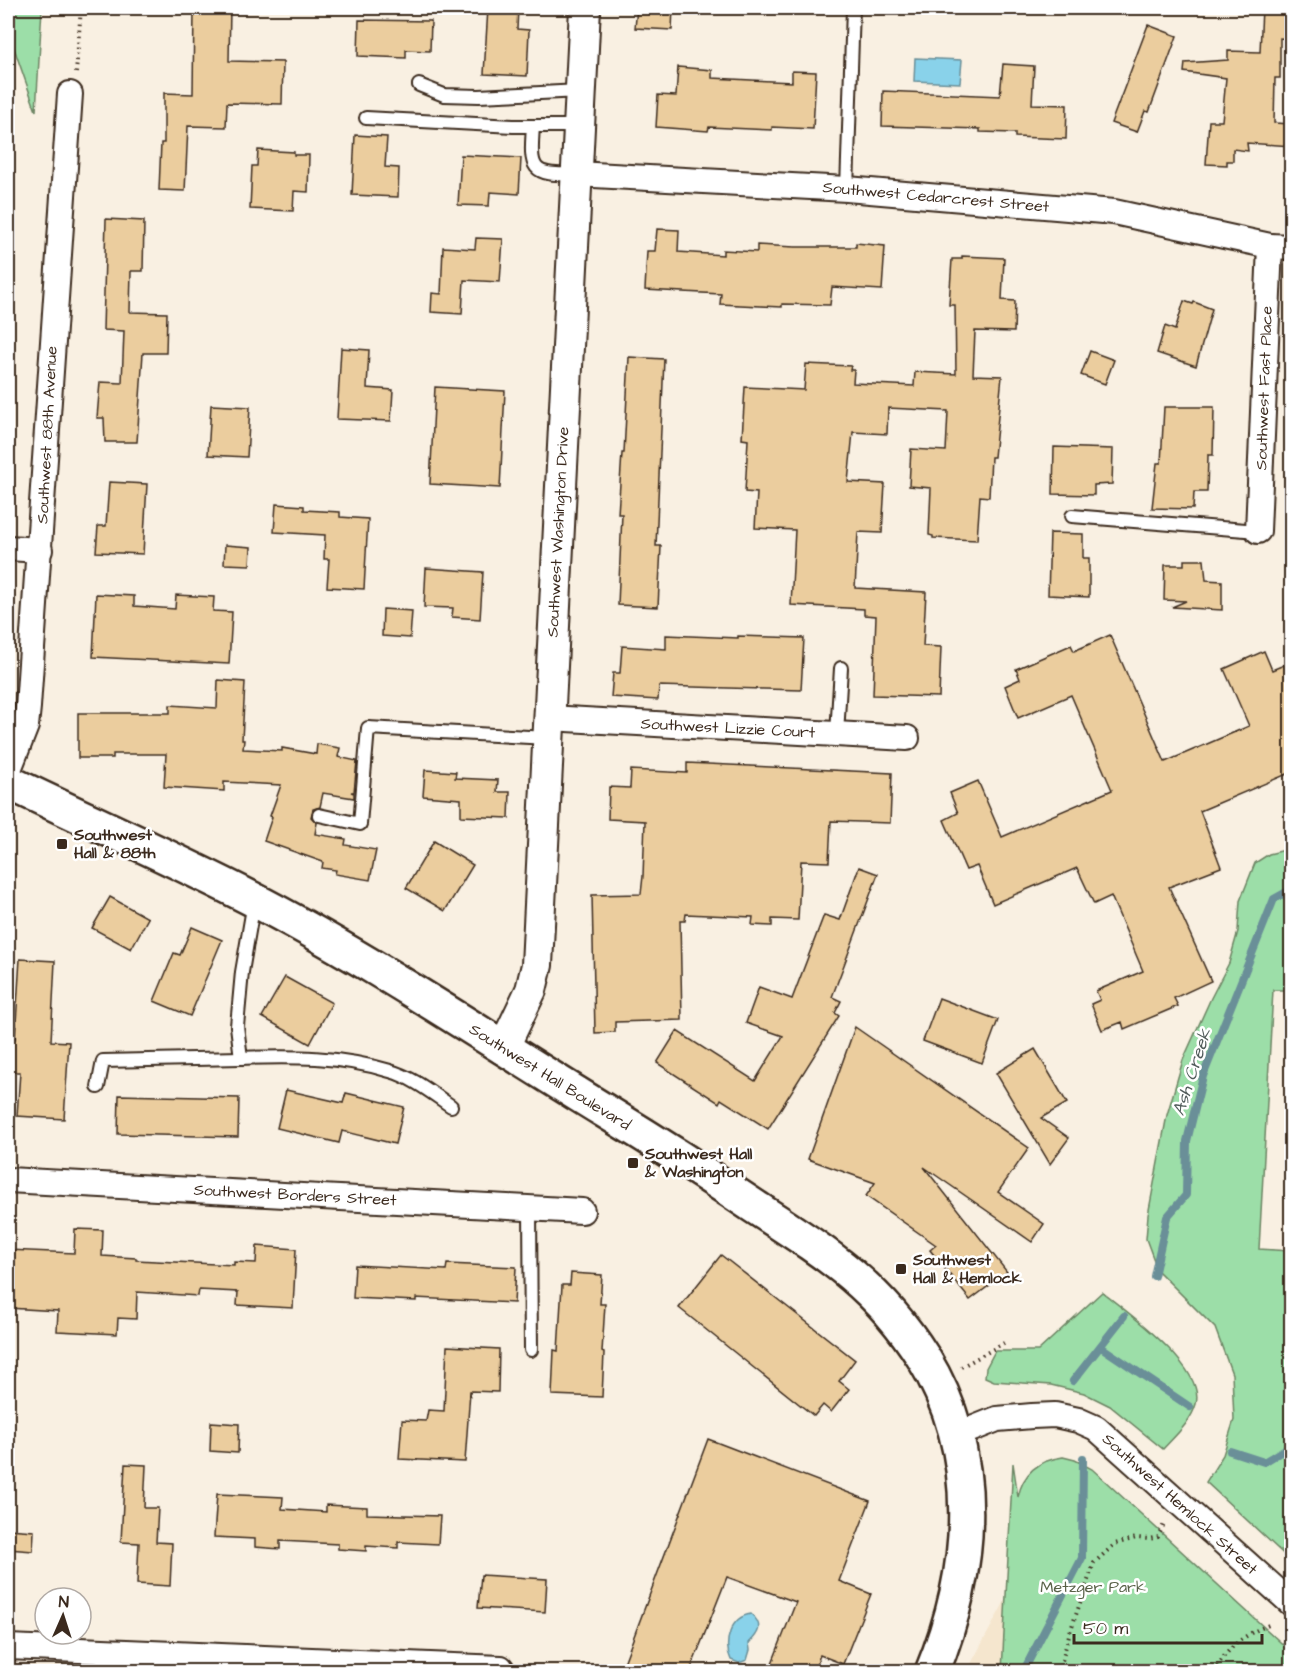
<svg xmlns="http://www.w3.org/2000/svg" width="1299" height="1679" font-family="'Architects Daughter',sans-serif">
<rect width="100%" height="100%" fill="#f9f0e2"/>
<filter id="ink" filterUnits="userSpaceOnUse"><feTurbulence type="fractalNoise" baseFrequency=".0167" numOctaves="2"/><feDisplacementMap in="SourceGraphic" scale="12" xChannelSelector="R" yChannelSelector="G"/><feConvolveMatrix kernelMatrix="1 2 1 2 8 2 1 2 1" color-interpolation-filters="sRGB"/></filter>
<g filter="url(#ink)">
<path fill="#f5e6ce" d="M1006,1599L1002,1671H967Z"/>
<g fill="#9cdea8" stroke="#6c8463" stroke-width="1.5">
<path d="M8,8H42L36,111L8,31Z"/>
<path d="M1291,850V990H1273L1259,1249L1291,1251V1561L1206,1482L1223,1455L1234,1420L1232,1374L1215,1328L1158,1271L1146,1239L1148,1215L1167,1115L1183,1060L1211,998L1229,963L1238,931L1240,901L1255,863L1269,854L1281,851Z"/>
<path d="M1102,1292C1127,1312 1206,1368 1196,1404C1191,1422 1175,1436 1163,1449L1110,1406L1084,1393L1051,1385L994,1381L985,1377L986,1368L995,1351H1038Z"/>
<path d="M1063,1457L1075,1460L1092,1469L1291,1652V1671H1002L1013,1463L1018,1497C1023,1473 1039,1460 1063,1457Z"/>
</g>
<g fill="#89d2ea" stroke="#6a8f98" stroke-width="1.5">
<path d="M915,58L962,60L960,83L914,81Z"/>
<path d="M751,1614C764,1625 759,1633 749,1643L750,1650L747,1660L739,1663L731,1660C723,1643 730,1617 751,1614Z"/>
</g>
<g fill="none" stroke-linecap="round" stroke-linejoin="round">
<g stroke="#6a8f98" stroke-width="8">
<path d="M1154,1276L1167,1217L1186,1195L1187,1141L1203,1076L1274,899L1292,889"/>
<path d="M1101,1347L1190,1407"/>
<path d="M1073,1381L1124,1316"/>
<path d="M1230,1451L1264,1462L1292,1445"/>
<path d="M1023,1672L1082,1558L1083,1458"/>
</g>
</g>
<g fill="#ebcd9e" stroke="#3b2a1e" stroke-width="1.5">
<path d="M200,8H230L229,61L283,62L282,104L227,103L226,127L188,126L185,191L159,190L161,143H164V93L193,94L194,9Z"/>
<path d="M488,8H518L517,29L529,30L527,76L484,74Z"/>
<path d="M637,8H673L672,30L635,28Z"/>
<path d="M1262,8H1290L1288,39L1280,38V78H1275L1274,123L1292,124V146L1247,143L1248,151L1233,149V161H1227V165L1206,164L1209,121H1222L1226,78L1184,72L1185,63L1228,60V51L1260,52Z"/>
<path d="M359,20L431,21L430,51L406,50V58L358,56Z"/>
<path d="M1148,25L1177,36L1149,112L1145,111L1137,132L1111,123Z"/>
<path d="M1003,64L1034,66L1032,104L1067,105L1066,139L1015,137V133L980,132V129L882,126L883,91L1000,96Z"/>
<path d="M678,67L712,70V78L792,82V71L816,72L813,129L772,127V130L709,127L708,131L656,127L658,95L676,96Z"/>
<path d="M355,135L387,137L385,167L399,168L398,197L352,195Z"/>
<path d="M258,150L294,152V155H309L308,192L294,191L293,211L250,209L252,166H257Z"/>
<path d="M461,155L521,158L519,194L490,192L489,206L458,205Z"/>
<path d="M106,219L144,221L143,271H131L130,312L167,313L166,353H143L137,442H105L104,418H97L100,382L122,383L124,331L103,330Z"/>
<path d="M657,229L679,230L678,252L723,255V250L757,252V245L795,247H856V243L885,246L882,290L832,287L830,305L782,304V307L720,304L721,294L645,290L647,251H655Z"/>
<path d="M476,238L503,239L500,282L464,280L462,314L431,312L432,293L441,294L443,247L475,249Z"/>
<path d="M962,256L1004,258L1002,300L1015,301L1014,332L975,331L973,375L1002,376L994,457H991L989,497L980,496L977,540L933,538V536L929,535L931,488L909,486L911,449L946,451L948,411L888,408L887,434L853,432L848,482L885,484L882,533L858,532L855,588L926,592L923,646L941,647L939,697L873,695L876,616L864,615V609L791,605L795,530L755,528L757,493L745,492L748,440L742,439L745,387L804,390L806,364L851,366L850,370H854L853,383L914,386L915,372L956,374L955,305H949L952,259H962Z"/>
<path d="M1184,301L1193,304L1194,302L1212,309L1196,366L1157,353L1165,326L1175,330Z"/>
<path d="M341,348L369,350L367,388L393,390L391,421L337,419Z"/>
<path d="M1090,351L1114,360L1105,384L1081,375Z"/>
<path d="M629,357L664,359L656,546H661L658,607L618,605L622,514H618L622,453H624Z"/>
<path d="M435,387L505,391L500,488L430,484Z"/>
<path d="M211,405L250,407L247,457L208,455Z"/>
<path d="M1164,407H1214L1213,455H1208L1207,492H1194L1193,509L1152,508L1157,463H1161Z"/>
<path d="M1054,447L1113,449L1112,484L1094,485V495L1053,494Z"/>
<path d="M109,482L147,484L143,554L96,552L98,526H106Z"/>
<path d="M276,504L304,506V510L340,512V517L368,519L364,589L327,587L329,559H324L325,535L274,532Z"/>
<path d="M1050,533L1083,534V558H1089V597L1048,595Z"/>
<path d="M225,545L251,547L250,565L224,564Z"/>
<path d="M1184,560H1204L1206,580L1222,581V610L1172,607L1186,601L1164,600L1165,565H1184Z"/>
<path d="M426,568L483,572L480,619L452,617L453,608L424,607Z"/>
<path d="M96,594L134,596V606L175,609L176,595L214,597L213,611L232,612L229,664L93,657Z"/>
<path d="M383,609L412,611L410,638L382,636Z"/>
<path d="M666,635L738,638V636L804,638L801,690L659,686L658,700L611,697L613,673H620L622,646L666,649Z"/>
<path d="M1110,635L1165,762L1249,726L1224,669L1264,651L1272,670L1284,665L1292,684V772L1200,811L1221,867L1169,887L1211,981L1174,998L1178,1006L1124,1029L1122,1022L1102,1030L1091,1004L1100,1000L1096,991L1143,971L1111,896L1094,904L1077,868L993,904L977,866L966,870L944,820L958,813L950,793L978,781L1002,837L1112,790L1071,695L1018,718L1005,686L1020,679L1016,669L1071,645L1074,651Z"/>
<path d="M218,680L245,682L242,740H244L243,749L282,751V748L316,754L317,744L340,748L338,757L357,761L354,792H351L354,793V798L323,793L320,807L313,809L311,817L317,823L315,834L346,839L345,845L376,850L370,880L335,874L336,870L322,868L323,862L264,841L272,817L270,816L281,785L224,782V791L164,787L166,754H113V758H78V713H170V705L217,708Z"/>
<path d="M687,763L892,773L890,823L831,821L829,862L801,861L798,920L772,919V926L752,925L753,917L686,914L685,921H680L682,1020L615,1022V1032L595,1033L592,895L641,894L643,876L645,821L608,819L609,787L630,788L631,770L687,773Z"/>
<path d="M425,770L456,772L455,778L498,780L497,792H510L509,818L461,816V799L423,796Z"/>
<path d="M434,841L473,865L445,911L406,888Z"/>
<path d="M859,867L878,874L832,997L841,1001L835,1013L839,1016L768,1129L721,1099L719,1103L657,1063L677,1031L755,1081L783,1036L746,1023L759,987L792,999L824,915L840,920Z"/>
<path d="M110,897L148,918L131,949L92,928Z"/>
<path d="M192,927L222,940L190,1016L154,1001L174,953L180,955Z"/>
<path d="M20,959L55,961L51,1041L69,1042L64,1119L17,1116L20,1072H11L13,1039H15Z"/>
<path d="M285,977L332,1003L310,1044L262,1017Z"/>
<path d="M939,998L998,1020L982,1063L923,1041Z"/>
<path d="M855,1027L1029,1148L998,1192L1044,1224L1032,1242L924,1167L1007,1272L970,1300L930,1250L936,1245L866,1196L875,1183L808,1159Z"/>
<path d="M1035,1049L1067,1103L1041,1118L1069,1138L1050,1164L996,1073Z"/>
<path d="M286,1090L343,1103L346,1093L404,1107L395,1144L342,1131L339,1143L277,1128Z"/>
<path d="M119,1095L239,1098L238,1137L118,1134Z"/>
<path d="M75,1229L103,1230L102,1256L136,1258V1260L234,1265V1262L256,1263L257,1246L296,1249L293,1308L237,1305L238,1292L199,1290L198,1296L137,1292L136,1319L118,1318L117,1334L57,1331L58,1311L8,1308V1250L74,1253Z"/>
<path d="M721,1255L855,1360L839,1381L849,1389L831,1412L823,1405L814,1416L679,1308Z"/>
<path d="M447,1264L516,1267L514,1303L416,1298V1301L353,1298L355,1265L446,1270Z"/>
<path d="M571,1273L602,1275L600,1304H605L602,1352L604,1353L602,1397L552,1395L554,1350L558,1351L562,1285H570Z"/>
<path d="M447,1346L499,1349L498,1392L470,1391L465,1462L399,1459L402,1420L426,1421L428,1410L444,1411Z"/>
<path d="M211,1422L239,1424L238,1453L210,1451Z"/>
<path d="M708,1439L870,1501L839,1581L871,1594L843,1664L820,1655L814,1671H769L796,1602L727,1577L690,1671H621Z"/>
<path d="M125,1464L146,1465L144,1508H158L156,1542L172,1543L170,1586L137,1584L139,1543L121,1542Z"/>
<path d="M217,1494L283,1497L282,1509L326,1512V1505L367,1507V1514L440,1516L438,1544L398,1542V1548L366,1546V1551L338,1549V1544L280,1541V1549L255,1547V1539L214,1537Z"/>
<path d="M8,1529L34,1531L33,1551L8,1549Z"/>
<path d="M481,1575L547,1579L545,1612L478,1608Z"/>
</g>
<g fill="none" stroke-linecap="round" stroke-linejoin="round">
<g stroke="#3b2a1e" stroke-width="16">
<g id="service">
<path d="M419,85L444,95L479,96L580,91"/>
<path d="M366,118L513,126H578"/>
<path d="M533,126C530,169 530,176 576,174"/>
<path d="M847,189L853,8"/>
<path d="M1072,516L1258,531"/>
<path d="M837,734L841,668"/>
<path d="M319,815L360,824L368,728L548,738"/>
<path d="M254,902L242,972L237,1026L241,1058C292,1056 341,1056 390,1071C412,1077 432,1093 451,1106"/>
<path d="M98,1087L103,1061L241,1058"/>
<path d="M530,1207L531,1350"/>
</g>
</g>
<g stroke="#3b2a1e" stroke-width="28">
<g id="minor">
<path d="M576,174L847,189L1114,212L1270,246L1292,247"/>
<path d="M1258,531L1270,246"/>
<path d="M8,548L40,550"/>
<path d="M549,718L907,738"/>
<path d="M8,772L26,726L28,707L70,94"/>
<path d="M8,1180L582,1211"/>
<path d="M957,1435L997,1419L1032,1416L1055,1415L1078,1420L1096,1428L1292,1604"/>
<path d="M8,1647L501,1668"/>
</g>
</g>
<g stroke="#3b2a1e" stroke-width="34">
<path id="tertiary" d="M503,1049L531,990L537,965L585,8"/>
</g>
<g stroke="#3b2a1e" stroke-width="38">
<path id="secondary" d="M8,782C93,823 180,861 264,905C381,967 492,1042 605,1111C656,1142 706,1174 755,1207C824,1252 878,1285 923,1357C983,1454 974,1570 932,1672"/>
</g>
<g stroke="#3b2a1e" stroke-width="4" stroke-dasharray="1.5 4.5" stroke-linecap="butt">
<path d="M76,73L81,8"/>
<path d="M961,1367L1004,1343"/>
<path d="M1059,1672L1069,1635L1094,1563L1115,1544L1136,1538L1149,1539L1158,1537L1164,1524"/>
<path d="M1214,1672C1227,1648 1244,1634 1269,1625"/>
</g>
<use href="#service" stroke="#fff" stroke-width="12"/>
<use href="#minor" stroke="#fff" stroke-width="24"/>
<use href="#tertiary" stroke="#fff" stroke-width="30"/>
<use href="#secondary" stroke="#fff" stroke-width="33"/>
</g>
</g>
<g fill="#3b2a1e" stroke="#fff" stroke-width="2">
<rect x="56" y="838" width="12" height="12" rx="3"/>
<rect x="627" y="1157" width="12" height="12" rx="3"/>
<rect x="895" y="1263" width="12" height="12" rx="3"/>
</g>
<g text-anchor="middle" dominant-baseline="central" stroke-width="5" stroke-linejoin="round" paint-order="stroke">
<g font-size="16" fill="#3b2a1e" stroke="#fff">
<text transform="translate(936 197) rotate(5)">Southwest Cedarcrest Street</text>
<text transform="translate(1264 388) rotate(-88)">Southwest Fast Place</text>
<text transform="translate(47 435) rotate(-87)">Southwest 88th Avenue</text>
<text transform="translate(558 532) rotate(-87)">Southwest Washington Drive</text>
<text transform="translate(728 728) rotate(3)">Southwest Lizzie Court</text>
<text transform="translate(550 1077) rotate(32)">Southwest Hall Boulevard</text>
<text transform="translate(295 1195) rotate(3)">Southwest Borders Street</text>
<text transform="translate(1180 1504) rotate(42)">Southwest Hemlock Street</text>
</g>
<g font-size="16" font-weight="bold" fill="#3b2a1e" stroke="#fff" text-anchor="start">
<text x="74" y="835">Southwest<tspan x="74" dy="18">Hall &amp; 88th</tspan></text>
<text x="645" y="1154">Southwest Hall<tspan x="645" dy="18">&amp; Washington</tspan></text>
<text x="913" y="1260">Southwest<tspan x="913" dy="18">Hall &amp; Hemlock</tspan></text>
</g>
<g font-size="16" fill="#586047" stroke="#fff">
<text x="1093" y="1587">Metzger Park</text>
</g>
<g font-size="18" font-style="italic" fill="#525c5b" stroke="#fff">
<text transform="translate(1192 1072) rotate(-72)">Ash Creek</text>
</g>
</g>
<rect width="1299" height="1679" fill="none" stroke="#fff" stroke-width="30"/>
<rect x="15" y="15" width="1269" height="1649" fill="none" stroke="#3b2a1e" stroke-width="2" filter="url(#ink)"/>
<g transform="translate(63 1616) rotate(3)"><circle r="28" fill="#ffffff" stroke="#b1aaa5" stroke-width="1.5"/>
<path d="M0-4.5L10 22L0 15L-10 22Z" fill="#3b2a1e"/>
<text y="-9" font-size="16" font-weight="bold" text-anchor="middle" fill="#3b2a1e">N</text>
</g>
<path d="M1074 1634v9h188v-9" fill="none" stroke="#3b2a1e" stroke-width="3"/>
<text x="1083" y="1634" font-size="18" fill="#3b2a1e" stroke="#ffffff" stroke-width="4.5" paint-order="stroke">50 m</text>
</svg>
